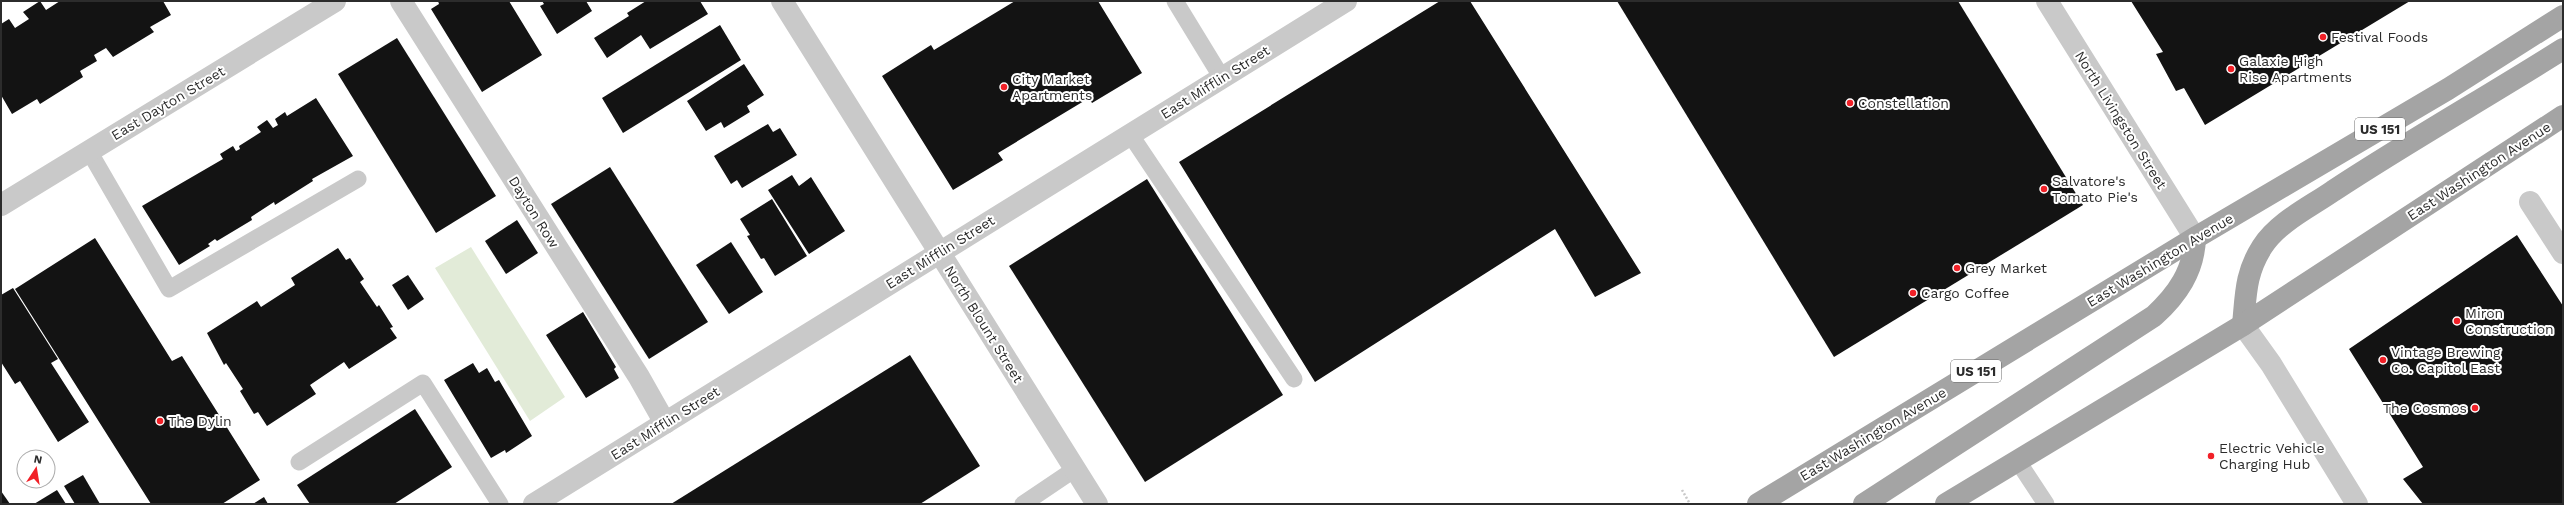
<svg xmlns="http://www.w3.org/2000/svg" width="2564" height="505" font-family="'Work Sans',sans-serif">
<rect width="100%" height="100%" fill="#fff"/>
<path fill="#e2ebd8" d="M471,247L565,397L530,421L435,268Z"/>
<g fill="#131313">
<path d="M40,1L46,10L60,1H163L171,15L150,27L154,32L113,57L106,48L94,55L97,61L80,71L83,77L40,104L37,99L12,114L1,95V24L9,19L15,28L29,19L23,12Z"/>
<path d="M438,1H509L542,55L482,92L431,9L439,4Z"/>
<path d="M542,1H586L592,11L557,34L540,6L544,4Z"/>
<path d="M646,1H700L708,14L650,49L641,35L607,58L594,38L629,16L627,13Z"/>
<path d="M1015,1H1098L1142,73L1092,103L1089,98L998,153L1003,160L953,190L882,76L931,45L934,50Z"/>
<path d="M1440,1H1470L1641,273L1595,297L1555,229L1315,382L1179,162Z"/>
<path d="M1617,1H1958L2083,205L1834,357Z"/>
<path d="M2131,1H2410L2205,125L2184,88L2176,91L2156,54L2163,52Z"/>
<path d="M720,25L741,60L623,133L602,98Z"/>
<path d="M397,38L496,196L436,233L338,74Z"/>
<path d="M744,64L764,95L747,106L750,112L724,128L721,122L706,131L687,101Z"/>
<path d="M316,98L353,156L312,179L313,181L275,205L274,202L251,217L252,220L217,241L215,239L208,244L210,246L179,265L142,206L223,159L220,154L233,146L236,151L240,149L239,146L261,132L257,127L267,120L273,128L278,125L275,119L285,112L287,116Z"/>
<path d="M768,124L773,132L780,128L797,155L742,188L737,180L731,184L714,156Z"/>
<path d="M610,167L708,322L649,359L551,204Z"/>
<path d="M792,175L799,186L811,177L845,231L809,254L768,190Z"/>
<path d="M1147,179L1283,395L1145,482L1009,266Z"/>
<path d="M772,199L807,256L775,276L764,258L761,259L747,236L750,235L740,219Z"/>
<path d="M517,220L538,253L506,274L485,241Z"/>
<path d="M2517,235L2563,306V504H2423L2403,479L2423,467L2349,349Z"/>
<path d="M95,238L172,361L182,356L260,480L222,504H151L15,289Z"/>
<path d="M731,242L763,292L729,314L696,265Z"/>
<path d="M338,248L346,260L350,258L364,279L360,282L377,307L379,305L393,327L390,328L397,338L349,369L344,362L310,385L316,394L267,426L258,412L254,414L240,391L243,389L226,363L224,365L207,333L257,301L261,307L295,285L291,278Z"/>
<path d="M408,275L424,299L408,310L392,285Z"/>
<path d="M13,288L58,359L51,363L89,422L58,442L20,381L15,384L1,362V295Z"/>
<path d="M583,312L616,367L614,369L619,378L586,398L546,335Z"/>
<path d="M910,355L980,466L920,504H671Z"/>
<path d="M473,363L479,373L487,368L495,382L499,380L532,436L506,453L505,450L491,458L444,380Z"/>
<path d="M415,409L452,467L394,504H310L297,485Z"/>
<path d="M83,475L100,504H75L64,486Z"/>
<path d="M57,490L66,504H34Z"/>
<path d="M1,491L10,504H1Z"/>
<path d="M264,497L268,504H253Z"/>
</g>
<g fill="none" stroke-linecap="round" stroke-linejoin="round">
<path stroke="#c9c9c9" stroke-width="2.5" stroke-dasharray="2 2" stroke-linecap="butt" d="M1682,490L1690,504"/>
<g stroke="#c9c9c9" stroke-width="17">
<path d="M1175,1L1222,78"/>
<path d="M1130,134L1294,379"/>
<path d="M89,151L169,289L358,179"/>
<path d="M2017,460L2046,504"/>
<path d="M299,462L423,383L500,504"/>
<path d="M1023,504L1075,469"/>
</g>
<path stroke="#c9c9c9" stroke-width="22" d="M2530,202L2563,253"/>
<g stroke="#c9c9c9" stroke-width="22">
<path d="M401,1L639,377L665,423"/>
<path d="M782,1L1097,504"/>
<path d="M2047,1L2195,238"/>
<path d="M1,205L335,1"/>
<path d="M2243,325L2271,364L2357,504"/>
<path d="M534,504L1346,1"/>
</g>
<g stroke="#a4a4a4" stroke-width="22">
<path d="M2243,325C2246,295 2245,274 2262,247C2278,222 2310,207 2333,191C2409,141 2487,97 2563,49"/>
<path d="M1758,504L2195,238L2448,89L2563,16"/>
<path d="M1864,504L2154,316C2177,295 2194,271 2195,238"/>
<path d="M1946,504L2243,325L2563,116"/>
</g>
</g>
<g fill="#f12027" stroke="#fff" stroke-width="1.5">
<circle cx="2323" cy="37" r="4"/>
<circle cx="2231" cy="69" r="4"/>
<circle cx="1004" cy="87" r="4"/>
<circle cx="1850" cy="103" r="4"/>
<circle cx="2044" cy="189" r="4"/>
<circle cx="1957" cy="268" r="4"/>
<circle cx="1913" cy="293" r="4"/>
<circle cx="2457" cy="321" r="4"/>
<circle cx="2383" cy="360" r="4"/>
<circle cx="2475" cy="408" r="4"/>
<circle cx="160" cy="421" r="4"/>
<circle cx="2211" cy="456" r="4"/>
</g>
<g text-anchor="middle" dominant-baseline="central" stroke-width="4" stroke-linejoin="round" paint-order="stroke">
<g fill="#fff" stroke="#6b6b6b" stroke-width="1">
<rect x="2355" y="118" width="50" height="22" rx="3"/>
<rect x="1951" y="360" width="50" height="22" rx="3"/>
</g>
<g font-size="13" font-weight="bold" fill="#2c2c2c">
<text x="2380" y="129">US 151</text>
<text x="1976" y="371">US 151</text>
</g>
<g font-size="14" fill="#2c2c2c" stroke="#fff" text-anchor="start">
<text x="2331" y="37">Festival Foods</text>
<text x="2239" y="61">Galaxie High<tspan x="2239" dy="16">Rise Apartments</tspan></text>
<text x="1012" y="79">City Market<tspan x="1012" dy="16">Apartments</tspan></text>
<text x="1858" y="103">Constellation</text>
<text x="2052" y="181">Salvatore's<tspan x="2052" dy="16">Tomato Pie's</tspan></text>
<text x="1965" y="268">Grey Market</text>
<text x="1921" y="293">Cargo Coffee</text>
<text x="2465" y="313">Miron<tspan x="2465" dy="16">Construction</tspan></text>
<text x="2391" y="352">Vintage Brewing<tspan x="2391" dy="16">Co. Capitol East</tspan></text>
<text x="2467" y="408" text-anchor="end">The Cosmos</text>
<text x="168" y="421">The Dylin</text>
<text x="2219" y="448">Electric Vehicle<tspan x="2219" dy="16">Charging Hub</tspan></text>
</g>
<g font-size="14" fill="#2c2c2c" stroke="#fff">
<text transform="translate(1215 82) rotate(-32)">East Mifflin Street</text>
<text transform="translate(168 103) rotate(-31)">East Dayton Street</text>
<text transform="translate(2121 120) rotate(58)">North Livingston Street</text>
<text transform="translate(2479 171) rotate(-33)">East Washington Avenue</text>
<text transform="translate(534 212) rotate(58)">Dayton Row</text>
<text transform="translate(940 252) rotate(-32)">East Mifflin Street</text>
<text transform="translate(2160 260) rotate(-31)">East Washington Avenue</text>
<text transform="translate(984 324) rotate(58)">North Blount Street</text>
<text transform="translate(665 423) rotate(-32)">East Mifflin Street</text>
<text transform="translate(1873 434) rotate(-31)">East Washington Avenue</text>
</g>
</g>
<rect width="2564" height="505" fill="none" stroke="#2c2c2c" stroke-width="4"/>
<g transform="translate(36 469) rotate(12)"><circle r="19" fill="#ffffff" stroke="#ababab"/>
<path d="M0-3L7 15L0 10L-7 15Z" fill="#f12027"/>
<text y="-6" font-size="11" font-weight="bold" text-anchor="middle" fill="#2c2c2c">N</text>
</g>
</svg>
